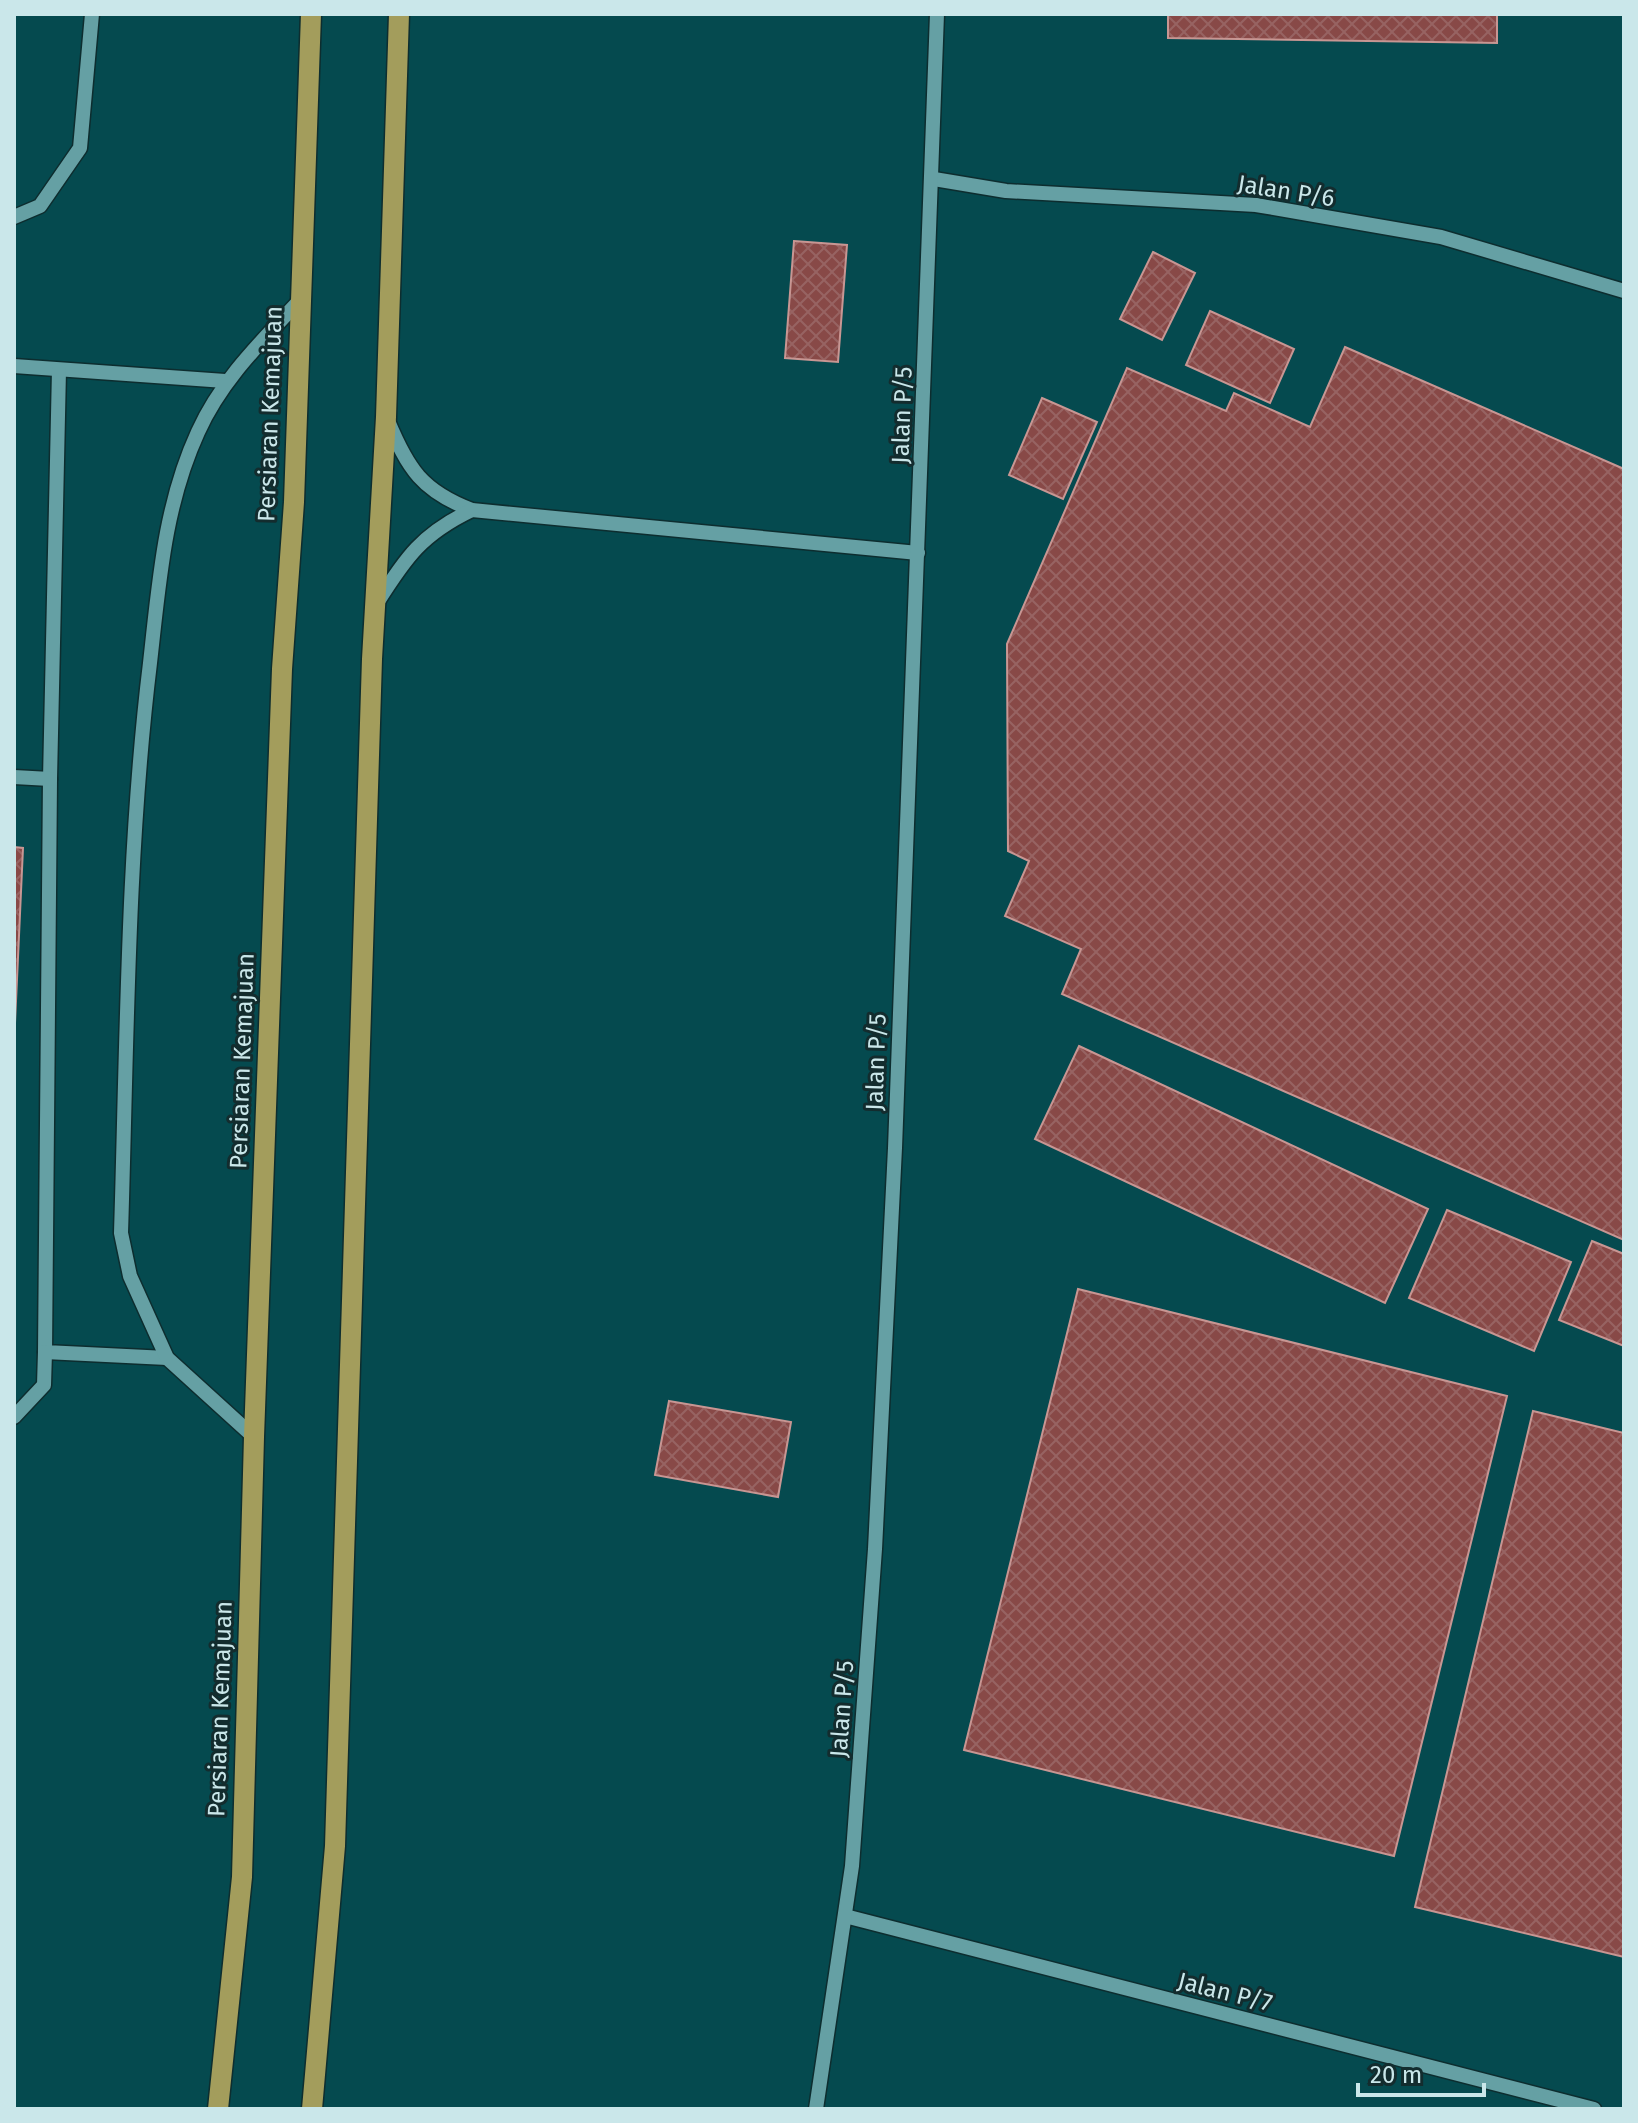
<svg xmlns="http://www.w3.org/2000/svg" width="1638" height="2123" font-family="'Fira Sans',sans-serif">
<defs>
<pattern id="building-cross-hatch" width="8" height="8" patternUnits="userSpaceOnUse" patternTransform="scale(2)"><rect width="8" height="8" fill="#884947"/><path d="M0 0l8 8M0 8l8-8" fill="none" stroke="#976362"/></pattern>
</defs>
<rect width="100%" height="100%" fill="#054a4f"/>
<g fill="url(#building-cross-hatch)" stroke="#c89693" stroke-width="2">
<path d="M1168,14H1497V43L1168,38Z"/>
<path d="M794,241L847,245L838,362L785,358Z"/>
<path d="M1153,252L1195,273L1162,340L1120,319Z"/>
<path d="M1210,311L1294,349L1270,403L1186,365Z"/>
<path d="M1345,347L1624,469V1240L1062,994L1081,949L1005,916L1029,861L1008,851L1007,644L1127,368L1226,411L1234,393L1310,427Z"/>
<path d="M1042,398L1097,422L1063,499L1009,475Z"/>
<path d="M14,847L23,848L14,1045Z"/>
<path d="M1079,1046L1428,1209L1385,1303L1035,1139Z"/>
<path d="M1447,1210L1571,1262L1534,1351L1409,1298Z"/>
<path d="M1592,1241L1624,1254V1346L1559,1320Z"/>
<path d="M1078,1289L1507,1396L1394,1856L964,1750Z"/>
<path d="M669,1401L791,1422L778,1497L655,1475Z"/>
<path d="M1533,1411L1624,1433V1957L1415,1907Z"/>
</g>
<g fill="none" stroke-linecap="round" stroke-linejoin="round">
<g stroke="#0d2d2f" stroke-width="17">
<g id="minor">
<path d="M934,179L1006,191L1256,205L1441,237L1624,291"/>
<path d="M14,217L40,206L80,148L92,14"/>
<path d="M14,366L225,381"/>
<path d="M59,370L50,779L45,1352L167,1358"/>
<path d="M388,421C408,469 422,491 472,510L918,553"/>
<path d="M377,603C406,557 422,534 472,510"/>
<path d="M14,777L50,779"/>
<path d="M14,1417L44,1385L45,1352"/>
<path d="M254,1437L167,1358L130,1276L121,1233C127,1043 127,852 150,663C159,584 164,506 198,432C222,379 262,341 301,299"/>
<path d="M845,1916L1594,2109"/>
<path d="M816,2109L852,1866L875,1549L895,1148L937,14"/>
</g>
</g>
<g stroke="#0d2d2f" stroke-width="23">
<g id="major">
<path d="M218,2109L242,1877L254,1437L282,669L294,502L311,14"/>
<path d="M312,2109L335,1846L372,659L386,417L399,14"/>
</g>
</g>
<use href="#minor" stroke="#65a0a4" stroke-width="14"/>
<use href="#major" stroke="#a39d5c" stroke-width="20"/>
</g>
<g text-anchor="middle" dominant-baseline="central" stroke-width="6" stroke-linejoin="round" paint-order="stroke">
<g font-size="24" fill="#cae7ea" stroke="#132c2e">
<text transform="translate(1286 191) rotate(9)">Jalan P/6</text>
<text transform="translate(270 414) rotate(-88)">Persiaran Kemajuan</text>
<text transform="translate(902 415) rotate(-88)">Jalan P/5</text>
<text transform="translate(242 1061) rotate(-88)">Persiaran Kemajuan</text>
<text transform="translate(876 1062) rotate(-88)">Jalan P/5</text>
<text transform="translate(220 1709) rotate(-88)">Persiaran Kemajuan</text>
<text transform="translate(842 1709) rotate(-86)">Jalan P/5</text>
<text transform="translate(1225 1992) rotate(14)">Jalan P/7</text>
</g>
</g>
<rect width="1638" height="2123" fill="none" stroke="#cae7ea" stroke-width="32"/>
<path d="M1358 2083v12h126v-12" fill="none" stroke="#cae7ea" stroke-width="4"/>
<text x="1370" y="2083" font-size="24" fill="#cae7ea" stroke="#132c2e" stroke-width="6" paint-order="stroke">20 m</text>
</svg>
